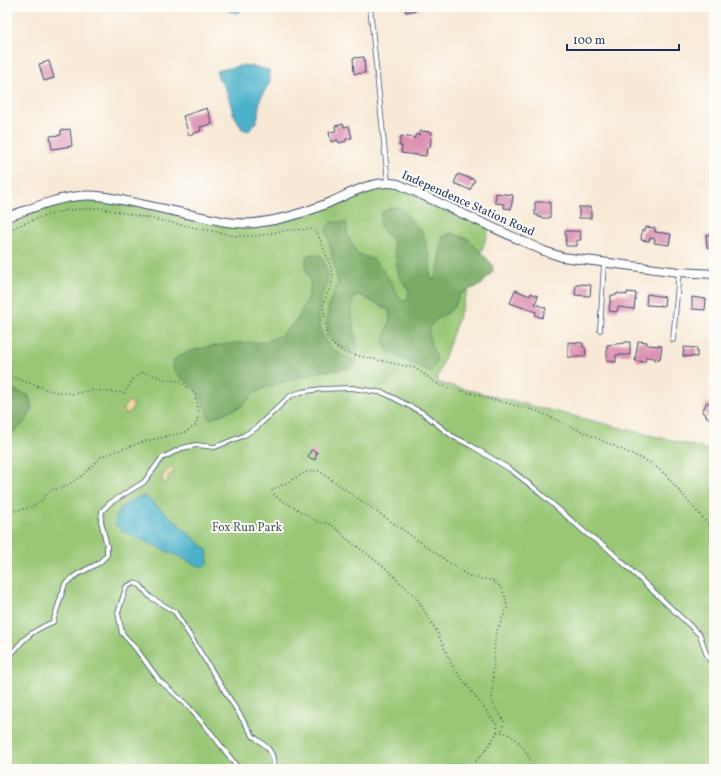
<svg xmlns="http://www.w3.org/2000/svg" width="721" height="776" font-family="Vollkorn,serif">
<rect width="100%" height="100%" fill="#fdfcf7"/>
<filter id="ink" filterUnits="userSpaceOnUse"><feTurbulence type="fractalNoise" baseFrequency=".025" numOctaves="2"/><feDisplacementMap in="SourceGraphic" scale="8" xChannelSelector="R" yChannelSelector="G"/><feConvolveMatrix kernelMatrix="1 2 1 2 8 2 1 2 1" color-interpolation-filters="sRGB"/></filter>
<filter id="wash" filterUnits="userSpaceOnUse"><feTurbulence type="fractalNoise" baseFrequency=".012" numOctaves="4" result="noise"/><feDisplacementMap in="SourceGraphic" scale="16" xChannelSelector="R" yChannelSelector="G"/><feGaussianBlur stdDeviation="0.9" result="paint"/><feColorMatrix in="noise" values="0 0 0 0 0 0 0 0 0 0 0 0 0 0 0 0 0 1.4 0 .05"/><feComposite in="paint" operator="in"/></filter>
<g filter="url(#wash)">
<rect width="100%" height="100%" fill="#f8e9d6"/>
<path fill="#99c775" stroke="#5a7b6a" d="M388,182L490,227L436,382L714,451V769H7V217L79,196L219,221L284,218Z"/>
<g fill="#7aac66" stroke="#4a6e62">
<path d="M400,207L423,233L430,260V278L433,280L438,273L440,253L443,237L451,233L468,239L492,264L493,271L481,285L461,293L454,306L448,313L437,319L430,326C429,332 429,339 431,345C437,359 440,358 431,371H427C419,367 412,363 404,359C388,352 382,352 386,332C389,322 391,322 389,310L360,295H355C347,311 356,333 358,350L356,352C349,350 337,347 333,341C321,324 330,299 338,283L326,228L332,222H346L348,237L358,254L374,260L384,271L402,301L407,300L409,291L399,276L393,241L380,227L381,213L390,208Z"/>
<path d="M310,254L321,256C324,263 328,271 327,279C327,285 323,291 321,297C317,310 318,330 326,342C332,352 345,355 354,362L352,367L334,371H321L264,388L251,396L241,407L210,419C204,412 205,403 200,396C198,392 195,388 192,386C182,377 175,378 172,363L178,356L188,352L207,347L234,343L264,342L280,336L297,320L308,298L311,285L306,268V257Z"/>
<path d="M8,388L29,396L32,409L26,421L7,438V389Z"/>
</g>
<g fill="#eeda9e" stroke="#84847e">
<path d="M130,401L132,402L133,407L129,413L125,414L124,412L125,405Z"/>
<path d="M170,468L173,469L174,472L169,475L167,483H163C160,476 166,472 170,468Z"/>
</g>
<g fill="#4bb2ca" stroke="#337094">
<path d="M228,7H245L238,13L229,11Z"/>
<path d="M245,65L269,70C272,86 268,83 262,96C255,110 264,116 249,131L242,129L233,113L226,89L219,79L216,71Z"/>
<path d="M145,496L173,519L207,550L208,564L204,567L197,565L123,531L115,524C116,508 130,499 145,496Z"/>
</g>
<g id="blocks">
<g fill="#dc8fb1">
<path d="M405,7H418V10L406,12Z"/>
<path d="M364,57L365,73L354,74L353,58Z"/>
<path d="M49,61L54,78L44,81L39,64Z"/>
<path d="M207,108L212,124L200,127L201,131L189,135L183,116Z"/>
<path d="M343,124L344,127L349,126L352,138L346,139V141L339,143L338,140L331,142L329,132L336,131L335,126Z"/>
<path d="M70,129L72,146L52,149L50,136L61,135V130Z"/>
<path d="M420,131L432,132L430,147H427L426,156L401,153L402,146H399L401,136L415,138L416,134L419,135Z"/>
<path d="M458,174L475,180L470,190L454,183Z"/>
<path d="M496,193L513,195L511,209L504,208V204L495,203Z"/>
<path d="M535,202H550V218H541V217H538V215H535Z"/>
<rect x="579" y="207" width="12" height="11"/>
<path d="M646,227L655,228V232L671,234L669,245L654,243L655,239L650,238L649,241L641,240L642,230L645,231Z"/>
<path d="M565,231H580L581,240H577V246H566Z"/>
<path d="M714,234V247L707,248L706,235Z"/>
<path d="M581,284L591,285L590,296L575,295L576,285H581Z"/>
<path d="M515,290L530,296L531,293L538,296L535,304L546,308L542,318L535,315L536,312L510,303Z"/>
<path d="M627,292L636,293L634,309L618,307L617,312L609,311L611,295H617V293L627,295Z"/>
<path d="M647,294L665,297L664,306L646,305Z"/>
<path d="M692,297L706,299L705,310L692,309Z"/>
<path d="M638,341L647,342V345L662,346L660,359L659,358L658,361L655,360V358L646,357L645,362L635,361Z"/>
<path d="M568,342L583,343V347L586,348L585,357H568Z"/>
<path d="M625,342H630V355H616V362L607,361V345L625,343Z"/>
<path d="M684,347L697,348V357L683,356Z"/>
<path d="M707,402L714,406V418L712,417L711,419L705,416L706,414L702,412Z"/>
<path d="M311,450L317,452L315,460L308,457Z"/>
</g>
</g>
</g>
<g filter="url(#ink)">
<use href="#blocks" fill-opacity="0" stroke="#3c4b70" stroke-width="1"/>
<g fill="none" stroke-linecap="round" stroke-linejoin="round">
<g stroke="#3c4b70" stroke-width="5.5">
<g id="service">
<path d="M370,7L388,182"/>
<path d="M600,330L604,263"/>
<path d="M673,340L679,272"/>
<path d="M7,660C22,640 29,632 53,622L65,584L76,575L99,563L107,555V546L101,521L102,511L110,503L144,482L162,458L182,448L196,445L215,447L243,436L256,428L290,396L301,392L321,389L352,388L384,393L423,413L452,436L470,445L511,470L533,487L587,534L606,547L700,635L706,653L714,668"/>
<path d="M239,769L212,734L186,704L159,680L137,650L122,633L118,613L126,587L134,583L140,585L150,597L175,612L253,736C266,746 276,751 273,769"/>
</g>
</g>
<g stroke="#3c4b70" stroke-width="10">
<path id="minor" d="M7,217C30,209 55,198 80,196C100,194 120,200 140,204C161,208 181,213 202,217C220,221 238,225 256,223C281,220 304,213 326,204C350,194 372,179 398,184L544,251L562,257L679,272L714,274"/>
</g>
<g stroke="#3c4b70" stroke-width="1.5" stroke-dasharray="1 3" stroke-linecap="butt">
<path d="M7,233L15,227L38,218L67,210L100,208L236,236H256L288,230L312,229L318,234L333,273L331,286L323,303L327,338L332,344L345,353L415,368L439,385L537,411L649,462L664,473L714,531"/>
<path d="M7,375L51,391L73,394L94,390L124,393L134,378L143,372L168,380L180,381L195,394L199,413L196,425L186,432L146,441L102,456L84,474L65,487L51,490L40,502L29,508L7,512"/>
<path d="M497,732V725L453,667L436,630L416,597L383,566L347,539L335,527L327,523L318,522L275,496L272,490C276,487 279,487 284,484C298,478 302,470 319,471L467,575L480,579L492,580L500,586L505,596L507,608L495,635L492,701L495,708L504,720L502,732"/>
<path d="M467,769C480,758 489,747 497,732C516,730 528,755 536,769"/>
</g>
<use href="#service" stroke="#fff" stroke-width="4"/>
<use href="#minor" stroke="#fff" stroke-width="8"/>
</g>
</g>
<g text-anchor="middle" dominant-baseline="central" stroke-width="4" stroke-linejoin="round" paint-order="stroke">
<g font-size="12" fill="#1b2f5e" stroke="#fdfcf7">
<text transform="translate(468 204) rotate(24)">Independence Station Road</text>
</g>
<g font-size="12" fill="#415d65" stroke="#fdfcf7">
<text x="247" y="528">Fox Run Park</text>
</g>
</g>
<rect width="721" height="776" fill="none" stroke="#fdfcf7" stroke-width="24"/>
<path d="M567 44v6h112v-6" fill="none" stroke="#1b2f5e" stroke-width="2"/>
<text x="573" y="44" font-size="12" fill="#1b2f5e" stroke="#fdfcf7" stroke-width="3" paint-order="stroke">100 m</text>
</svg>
